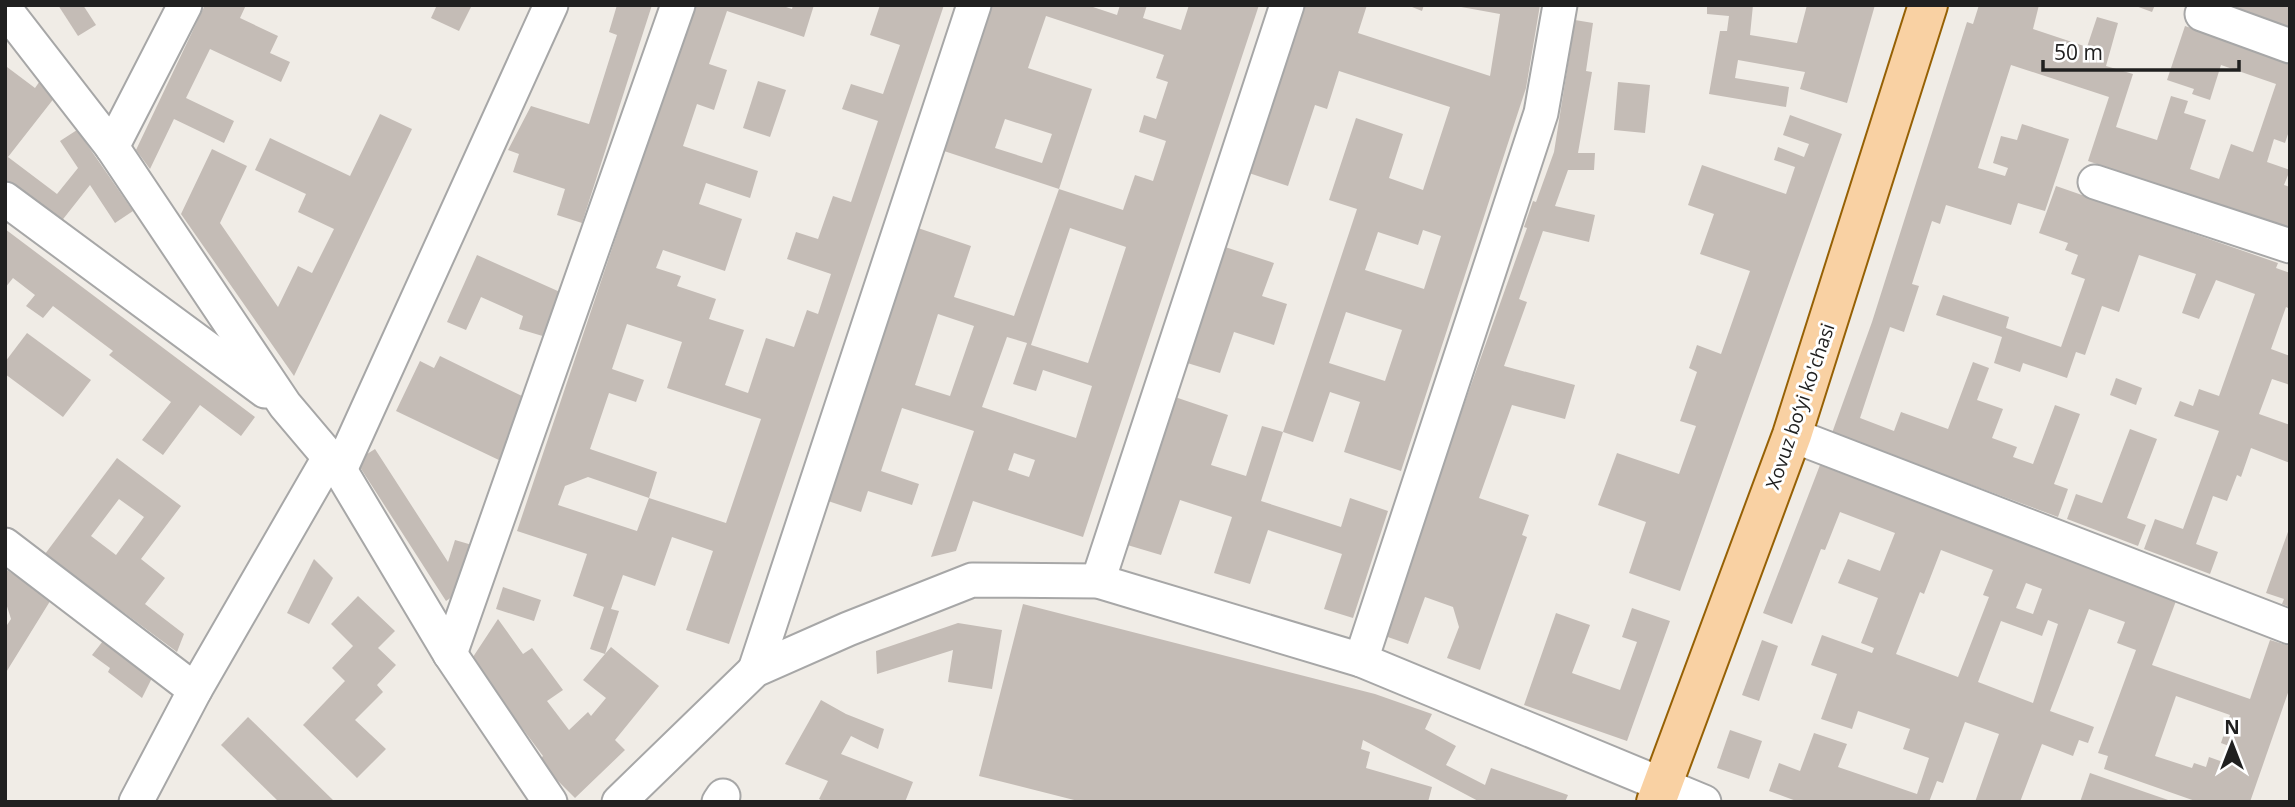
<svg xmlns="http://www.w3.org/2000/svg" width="2295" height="807" font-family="'Open Sans',sans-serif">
<rect width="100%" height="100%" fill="#f0ece6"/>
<g fill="#c4bcb6" fill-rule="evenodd">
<path d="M58,5H83L96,25L78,36Z"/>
<path d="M205,5H246L240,18L278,36L270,53L290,62L281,82L210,49L186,98L234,121L224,143L174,119L150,169L136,150Z"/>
<path d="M437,5H472L459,31L431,18Z"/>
<path d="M617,5H652L582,223L557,215L565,189L513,172L519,154L508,150L531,106L589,124L617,35L609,32Z"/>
<path d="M694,5H780L792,9L793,5H814L804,37L727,11L709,64L727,70L714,110L697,104L683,146L758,171L750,198L706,183L699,204L742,219L725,271L663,250L656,268L681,276L677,286L716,299L709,319L744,330L725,385L748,393L766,338L794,347L807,310L818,314L831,274L787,259L796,232L818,239L833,196L851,202L878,121L842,109L851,84L883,94L900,45L870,35L880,5H944L729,644L686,630L713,551L672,537L655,586L623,575L611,609L619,611L605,654L611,647L659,686L615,740L625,750L575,798L538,761L543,756L471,660L498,619L523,654L532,648L563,690L547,701L569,730L588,712L591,716L606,698L583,680L605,654L590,649L604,607L573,596L587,554L517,531ZM627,324L682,342L667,388L761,419L726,523L649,498L657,472L590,449L609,393L636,402L644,380L612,369ZM588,477L649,498L637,531L558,505L565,486Z"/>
<path d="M992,5H1087L1117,15L1120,5H1147L1143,18L1181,30L1189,5H1259L1083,537L973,501L956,551L931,557L974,431L902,408L881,471L919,484L912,505L868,491L861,512L828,501L918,228L971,246L954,297L1014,316L1059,189L1123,210L1135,175L1153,181L1166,141L1139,132L1144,115L1156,119L1168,82L1156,78L1164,55L1046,16L1028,68L1092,89L1059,189L944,151ZM1005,119L1052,134L1042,163L995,148ZM1070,228L1126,247L1088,363L1031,345ZM938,314L974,326L950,396L915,385ZM1007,337L1027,343L1013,384L1036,391L1043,370L1092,386L1076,438L982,407ZM1014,453L1035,460L1029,477L1008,470Z"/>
<path d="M1301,5H1367L1358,33L1490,76L1500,14L1450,5H1540L1526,88L1401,471L1344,452L1360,402L1330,392L1313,442L1283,432L1357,209L1329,200L1356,118L1403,134L1389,178L1423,190L1450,107L1339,71L1327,109L1315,105L1288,186L1246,172ZM1423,230L1441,236L1424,289L1365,270L1378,232L1418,245ZM1346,312L1402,330L1385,381L1329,363Z"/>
<path d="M1407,5H1424L1422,11Z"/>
<path d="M1707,5H1753L1750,35L1797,43L1807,5H1875L1847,103L1800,89L1805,72L1738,60L1735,78L1789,87L1786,107L1709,94L1720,31H1727L1729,16L1707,14Z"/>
<path d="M1979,5H2039L2033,29L2087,47L2097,17L2118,23L2106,66L2133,74L2116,127L2157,140L2171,96L2188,101L2184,113L2206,120L2190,169L2219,179L2231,144L2253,152L2276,84L2221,65L2210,100L2192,94L2194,89L2167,80L2185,26L2290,61V128L2285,143L2274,139L2267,162L2290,170L2284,185L2290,187V229L2088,161L2109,97L2011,65L1978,168L2005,176L2008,168L1993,163L2001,136L2017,140L2022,124L2069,139L2045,211L2018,203L2011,225L1946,205L1940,224L1932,221L1912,284L1919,286L1904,332L1890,327L1860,418L1894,431L1901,412L1948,429L1973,362L1989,368L1977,400L2003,409L1992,438L2017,447L2013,457L2033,464L2055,405L2080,414L2054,484L2068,489L2058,517L1832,433L1872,322L1967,22L1973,24Z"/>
<path d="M2133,5H2155L2152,12Z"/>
<path d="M2224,5H2290V29Z"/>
<path d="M1575,20L1593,23L1586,71L1592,72L1578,153H1595L1594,170H1568L1555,206L1595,215L1589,242L1543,231L1519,299L1527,302L1504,366L1575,385L1565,419L1512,405L1479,498L1529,515L1522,535L1527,537L1480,670L1447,658L1459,627L1453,607L1425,597L1408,644L1382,635L1527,228L1524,227L1533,201L1536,202L1554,152Z"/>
<path d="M7,67L35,88L42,78L55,97L8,157L57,194L78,168L60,141L77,130L133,211L115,223L90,185L60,223L5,180Z"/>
<path d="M758,81L786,90L770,137L743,128Z"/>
<path d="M1618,82L1650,85L1645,133L1614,130Z"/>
<path d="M380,114L412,129L294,376L181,214L212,149L247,166L220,223L278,307L298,266L312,273L334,229L298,212L306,194L255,170L270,138L350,176Z"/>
<path d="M1790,115L1842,134L1680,591L1629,573L1646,522L1598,505L1617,453L1679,474L1696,426L1680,421L1697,372L1689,368L1697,345L1721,354L1750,271L1700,254L1714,214L1688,205L1702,165L1786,194L1795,167L1774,160L1778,147L1804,157L1809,144L1783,135Z"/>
<path d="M2056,186L2278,263L2276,268L2290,273V309L2286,307L2271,349L2290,356V385L2272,379L2259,414L2290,425V463L2251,448L2241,477L2237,475L2227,501L2213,496L2196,544L2218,552L2210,574L2144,549L2155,519L2183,529L2219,431L2174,416L2180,401L2193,406L2199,389L2219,396L2255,294L2216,280L2199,319L2182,313L2196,274L2139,255L2119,312L2102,306L2085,355L2076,352L2067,378L2023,363L2020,372L1994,363L2002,337L1936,315L1943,295L2009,317L2006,328L2061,347L2085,279L2071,274L2078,255L2065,250L2068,243L2039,233Z"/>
<path d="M5,229L255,417L241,436L200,405L163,455L142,440L171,402L109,355L113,351L53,306L43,318L26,306L35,295L13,278L5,288Z"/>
<path d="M1222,246L1274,263L1262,296L1287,304L1274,345L1234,332L1220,373L1184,362Z"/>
<path d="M477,255L560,292L546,337L519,329L523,316L481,297L466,330L447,322Z"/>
<path d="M27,333L91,380L63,417L5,374V362Z"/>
<path d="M440,356L522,396L501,461L396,411L420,361L434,368Z"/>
<path d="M2116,378L2142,388L2136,405L2110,395Z"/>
<path d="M1172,396L1228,415L1211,465L1246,476L1262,426L1283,432L1261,501L1341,527L1350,498L1388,511L1353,618L1324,609L1342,554L1268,530L1250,584L1214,573L1232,517L1180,500L1161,555L1124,544Z"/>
<path d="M2130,429L2157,439L2127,518L2146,525L2138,546L2067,519L2076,494L2102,503Z"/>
<path d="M375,449L448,562L455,540L479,547L465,588L446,601L356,461Z"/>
<path d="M117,458L181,506L141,559L165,578L145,604L184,634L177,652L45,554ZM119,499L144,517L116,555L91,536Z"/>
<path d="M1820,465L2176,601L2152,665L2250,699L2270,640L2290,646V687L2250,802H2198L2104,769L2108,756L2098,753L2136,650L2117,643L2125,622L2089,609L2050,711L2094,727L2088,743L2079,740L2073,756L2042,744L2020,802H1975L1999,734L1965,722L1943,783L1937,781L1929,802H1799L1769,791L1779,763L1800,771L1814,733L1847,744L1838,767L1917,794L1929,758L1903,749L1910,729L1858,711L1852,729L1821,719L1837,674L1811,665L1822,635L1872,653L1874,648L1861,643L1878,598L1838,583L1848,559L1880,571L1895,533L1840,512L1825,550L1821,549L1792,624L1763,613ZM1941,550L1993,570L1983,595L1989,597L1958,677L1896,654L1920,592L1924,594ZM2026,583L2042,589L2033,614L2016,608ZM2048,620L2058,624L2033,703L1978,682L2001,621L2042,636ZM2176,696L2230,715L2221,743L2229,746L2223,762L2209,757L2206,767L2194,763L2192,768L2155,756Z"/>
<path d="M2289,529H2290V607L2282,604L2284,599L2266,593Z"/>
<path d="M314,559L333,578L309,624L287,613Z"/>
<path d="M5,569L52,598L5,674V628L11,619L5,600Z"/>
<path d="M503,587L541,600L534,621L496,609Z"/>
<path d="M358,596L395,631L378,648L396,665L377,685L383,692L355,720L386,749L357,778L303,725L345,681L332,668L353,646L331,624Z"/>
<path d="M1023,604L1375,694L1432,714L1425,729L1456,746L1446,765L1485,785L1491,768L1568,795L1565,802H1480L1363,740L1361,749L1370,752L1366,768L1432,787L1428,802H1082L979,776Z"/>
<path d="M1632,608L1670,621L1627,741L1524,705L1556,613L1590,625L1572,673L1620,690L1637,642L1622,637Z"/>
<path d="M958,623L1002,630L992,689L948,682L953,650L877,674L876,651Z"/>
<path d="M1762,640L1778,646L1759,701L1742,695Z"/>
<path d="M103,641L152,678L142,698L108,672L110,668L92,655Z"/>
<path d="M821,700L846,714L884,729L878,749L851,736L841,754L913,782L905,802H825L819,799L828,781L785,764Z"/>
<path d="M248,717L335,802H279L221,745Z"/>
<path d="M1730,730L1762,741L1749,779L1717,768Z"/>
<path d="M2090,773L2171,801V802H2080Z"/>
</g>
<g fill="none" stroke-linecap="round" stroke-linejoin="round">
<g stroke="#a7a7a7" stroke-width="37">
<g id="minor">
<path d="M5,9L112,147L285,405L340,470L450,654L550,802"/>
<path d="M2202,14L2290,46"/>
<path d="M112,147L185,5"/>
<path d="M2095,182L2290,246"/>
<path d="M5,199L265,391"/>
<path d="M1792,435L2290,627"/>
<path d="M340,470L551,5"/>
<path d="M5,545L195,690"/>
<path d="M1098,581L1287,5"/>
<path d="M450,654L678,5"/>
<path d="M1361,660L1541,113L1560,5"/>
<path d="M755,670L974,5"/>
<path d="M136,802L195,690L330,456"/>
<path d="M619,802L755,670L848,629L972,580L1098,581L1361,660L1704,802"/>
<path d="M719,802L723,796"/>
</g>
</g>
<g stroke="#966105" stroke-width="42">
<path id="major" d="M1656,802L1792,435L1928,5"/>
</g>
<use href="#minor" stroke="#fff" stroke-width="33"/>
<use href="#major" stroke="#f9d1a3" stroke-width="38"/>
</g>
<g text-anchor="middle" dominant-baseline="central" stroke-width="6" stroke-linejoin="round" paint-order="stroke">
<g font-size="19" fill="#202020" stroke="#fff">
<text transform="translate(1800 406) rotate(-71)">Xovuz bo‘yi ko'chasi</text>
</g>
</g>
<rect width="2295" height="807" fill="none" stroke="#202020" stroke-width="14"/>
<g transform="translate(2232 744)" stroke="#ffffff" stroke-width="5" paint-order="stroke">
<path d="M0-5L12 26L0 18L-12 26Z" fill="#202020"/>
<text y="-10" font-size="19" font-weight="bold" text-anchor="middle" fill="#202020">N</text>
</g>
<path d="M2043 60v10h196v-10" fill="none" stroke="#202020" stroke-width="3.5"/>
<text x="2054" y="60" font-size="21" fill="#202020" stroke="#ffffff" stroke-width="5" paint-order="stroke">50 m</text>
</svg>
